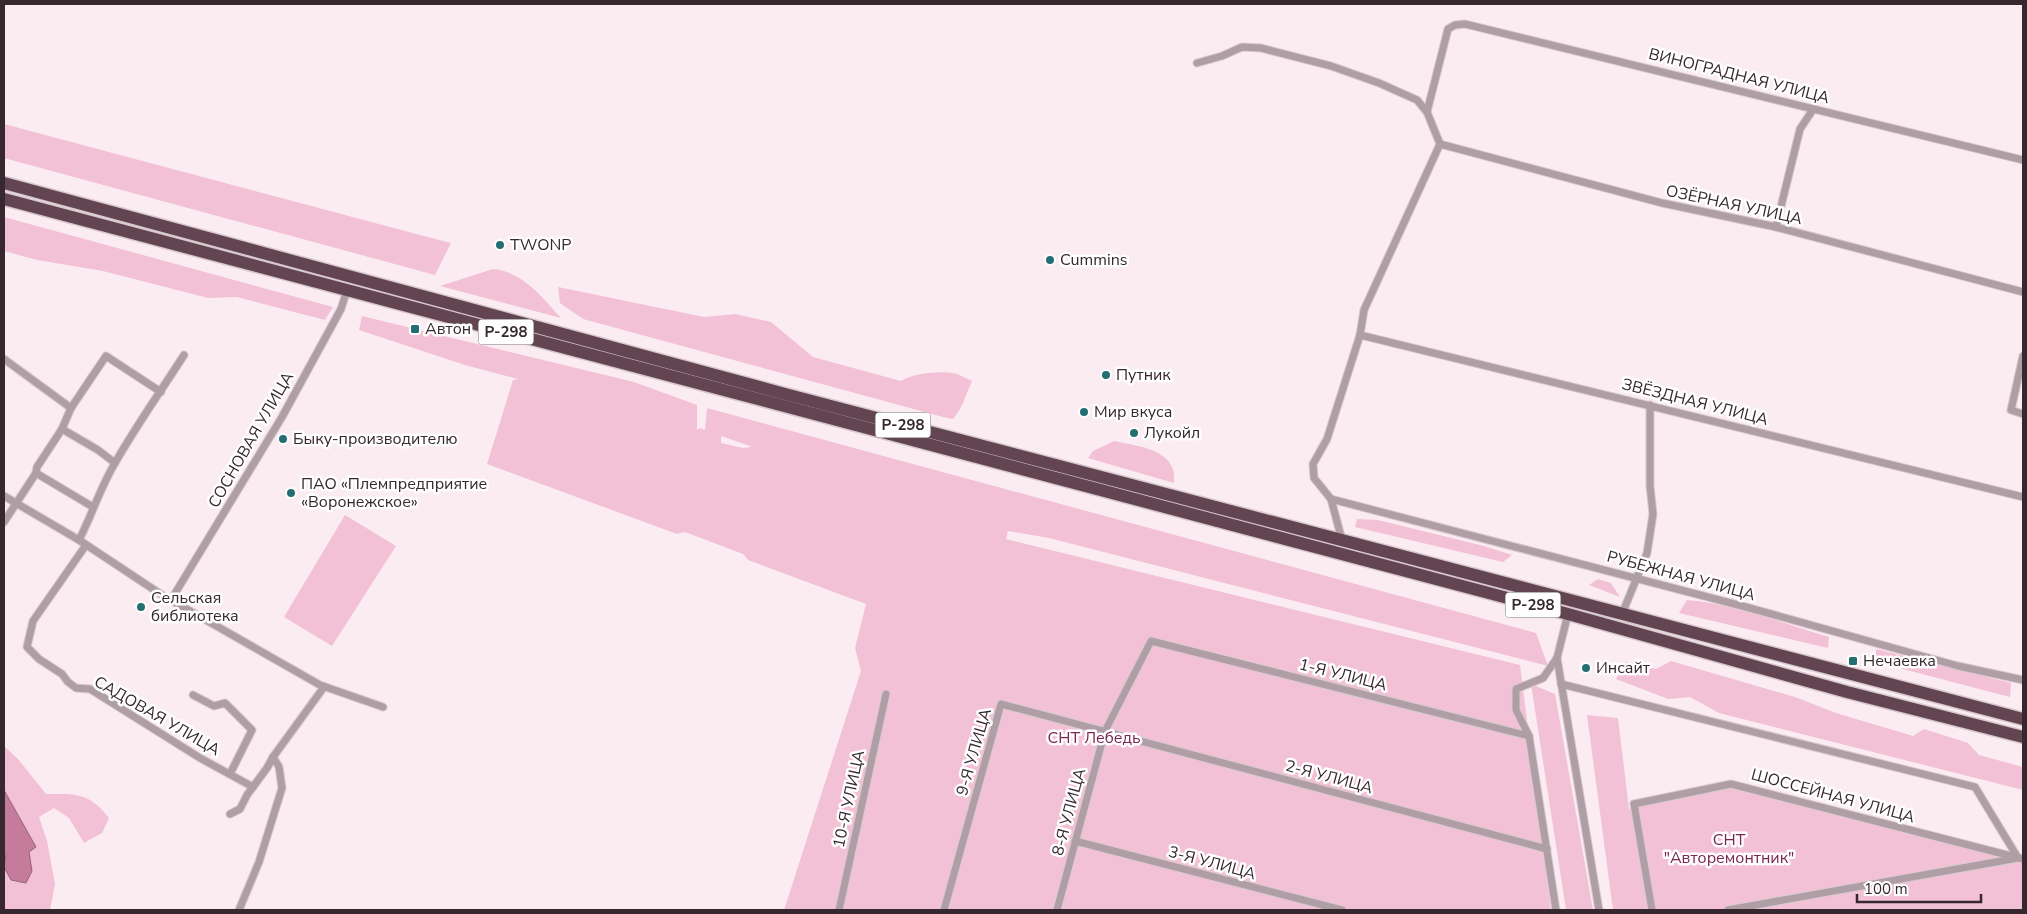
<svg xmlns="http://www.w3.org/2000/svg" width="2027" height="914" font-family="'Nunito Sans',sans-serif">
<rect width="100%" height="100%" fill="#fbecf2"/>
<g fill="#f3c1d6" fill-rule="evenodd">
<path d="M4,124L424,236L451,243L435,275L4,158Z"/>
<path d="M4,217L333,307L325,320L237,297L208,298L103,271L37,260L4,251Z"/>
<path d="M493,269C523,272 541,296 561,318L440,286Z"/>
<path d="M558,287L704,317L735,314L771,322L813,357L901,381C912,373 944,370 957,374C962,376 968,379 972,381C966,394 962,409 953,419L943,417L583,319L560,303Z"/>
<path d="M362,316L634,382L697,405V430L700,428L705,430L707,408L1536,633L1548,666L1049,538L1008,531L1006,539L1520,665L1551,910H784L861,671L855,648L866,604L748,560L743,554L685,532L677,534L487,464L513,380L518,379L465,365L359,330ZM721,436L750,446L751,447L743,448L721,443Z"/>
<path d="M1114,441C1138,446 1179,450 1174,483L1088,458L1093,451Z"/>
<path d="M345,515L396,546L332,646L284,617Z"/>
<path d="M1357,519L1378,520L1484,546L1512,555L1503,562L1355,527Z"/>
<path d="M1598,579L1611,583L1620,597L1589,585Z"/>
<path d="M1687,600C1735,604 1783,623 1829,637L1828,648L1679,613Z"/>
<path d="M1876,649L2011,683L2010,697L1876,662Z"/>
<path d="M1671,661L1795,697L1836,713L1913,736L1924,729L1968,743L1979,755L2023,767V790L1719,713L1690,697L1668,699L1616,679L1626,662L1656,669Z"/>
<path d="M1531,684L1555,694L1593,910H1566Z"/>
<path d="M1587,715L1618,718L1629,809L1730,788L2023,863V910H1613Z"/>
<path d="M4,746L18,759L46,794C76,794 89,792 109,818L102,833L84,843L69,818L54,808L39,817L47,841L55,884L50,910H4Z"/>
</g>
<path fill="#c47b9c" stroke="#99627b" d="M4,790L36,847L29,852L32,871L26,883L11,880L4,867L6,854L4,852Z"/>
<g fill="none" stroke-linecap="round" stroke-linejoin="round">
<g stroke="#d8c9cf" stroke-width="9">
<g id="street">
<path d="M1197,63L1222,56L1242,47L1261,48L1331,66L1379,83L1417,100L1427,112"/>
<path d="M1440,144L1662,203L1776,227L2023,292"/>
<path d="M1776,227L1800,129L1814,108"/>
<path d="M1360,335L2023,497"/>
<path d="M2023,356L2011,410L2023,414"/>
<path d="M4,359L71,408L62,429L98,450L115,463"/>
<path d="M71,408L106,356L161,392"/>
<path d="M62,429L37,467L36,473L93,507"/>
<path d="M4,496L79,540L162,595L320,685L383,707"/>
<path d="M1331,499L1746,607L1958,666L2023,680"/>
<path d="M4,522L36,473"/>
<path d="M79,540C92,515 100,488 115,463C136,426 161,391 184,355"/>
<path d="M1342,540L1331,499L1314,478L1313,464L1327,439L1360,335L1364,310L1440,144L1427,112L1448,29L1455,25L1465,24L2023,160"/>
<path d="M86,545L33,621L27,647L39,659L62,674L68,682L76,688L90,689L200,758L253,787"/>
<path d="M171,600L282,417L341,309L347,290"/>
<path d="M1622,614L1647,553L1653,514L1650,486V405"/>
<path d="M1557,658L1599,910"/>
<path d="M1561,684L1975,787L2018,858L1728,910"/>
<path d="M193,695L214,706L225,703L252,730L230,774"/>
<path d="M230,814L240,809L247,795L267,768L273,757L324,687"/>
<path d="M1075,841L1342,910"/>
<path d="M239,910L259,862L282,788L279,767L273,757"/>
<path d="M839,910L886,694"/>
<path d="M944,910L1001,704L1547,849"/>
<path d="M1057,910L1105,731L1151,641L1529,736"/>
<path d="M1556,910L1529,736L1516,710V689L1543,678L1557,658L1568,614"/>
<path d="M1652,910L1634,804L1731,784L2023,859"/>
</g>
</g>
<g stroke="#d8c9cf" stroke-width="15">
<g id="highway">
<path d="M4,183L785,394L2023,719"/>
<path d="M4,199L1568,614L1847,692L2023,737"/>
</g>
</g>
<use href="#street" stroke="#af9fa5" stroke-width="7"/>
<use href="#highway" stroke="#634552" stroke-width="12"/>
</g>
<g fill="#236e73" stroke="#fefefe" stroke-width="2">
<circle cx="500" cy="245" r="5"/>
<circle cx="1050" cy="260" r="5"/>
<rect x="410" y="324" width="10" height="10" rx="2.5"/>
<circle cx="1106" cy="375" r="5"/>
<circle cx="1084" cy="412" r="5"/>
<circle cx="1134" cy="433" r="5"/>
<circle cx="283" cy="439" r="5"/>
<circle cx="291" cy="493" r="5"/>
<circle cx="141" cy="607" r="5"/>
<rect x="1848" y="656" width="10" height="10" rx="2.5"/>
<circle cx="1586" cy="668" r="5"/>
</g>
<g text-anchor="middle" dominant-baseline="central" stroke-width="5" stroke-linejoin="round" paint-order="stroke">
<g fill="#fefefe" stroke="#72686c" stroke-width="1">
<rect x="478.5" y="319.5" width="55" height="25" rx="4"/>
<rect x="875.5" y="412.5" width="55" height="25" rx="4"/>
<rect x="1505.5" y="592.5" width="55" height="25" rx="4"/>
</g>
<g font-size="15" font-weight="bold" fill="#36282e">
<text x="506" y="332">Р-298</text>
<text x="903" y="425">Р-298</text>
<text x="1533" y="605">Р-298</text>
</g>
<g font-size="16" fill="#36282e" stroke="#fefefe">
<text transform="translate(1739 76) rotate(14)">ВИНОГРАДНАЯ УЛИЦА</text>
<text transform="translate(1734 205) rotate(12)">ОЗЁРНАЯ УЛИЦА</text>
<text transform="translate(1695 402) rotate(14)">ЗВЁЗДНАЯ УЛИЦА</text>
<text transform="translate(251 440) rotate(-60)">СОСНОВАЯ УЛИЦА</text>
<text transform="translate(1681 576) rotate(15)">РУБЕЖНАЯ УЛИЦА</text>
<text transform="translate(1343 675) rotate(14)">1-Я УЛИЦА</text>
<text transform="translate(157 716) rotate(30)">САДОВАЯ УЛИЦА</text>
<text transform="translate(974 752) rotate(-74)">9-Я УЛИЦА</text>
<text transform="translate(1329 777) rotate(15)">2-Я УЛИЦА</text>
<text transform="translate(1833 796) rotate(15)">ШОССЕЙНАЯ УЛИЦА</text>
<text transform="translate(849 799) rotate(-78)">10-Я УЛИЦА</text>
<text transform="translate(1069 812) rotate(-75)">8-Я УЛИЦА</text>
<text transform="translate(1212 863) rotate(15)">3-Я УЛИЦА</text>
</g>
<g font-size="16" fill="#36282e" stroke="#fefefe" text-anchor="start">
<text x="510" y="245">TWONP</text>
<text x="1060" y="260">Cummins</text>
<text x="425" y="329">Автон</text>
<text x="1116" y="375">Путник</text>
<text x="1094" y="412">Мир вкуса</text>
<text x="1144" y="433">Лукойл</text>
<text x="293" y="439">Быку-производителю</text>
<text x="301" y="484">ПАО «Племпредприятие<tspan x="301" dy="18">«Воронежское»</tspan></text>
<text x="151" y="598">Сельская<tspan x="151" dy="18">библиотека</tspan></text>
<text x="1863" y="661">Нечаевка</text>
<text x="1596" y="668">Инсайт</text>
</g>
<g font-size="16" fill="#7c2553" stroke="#fefefe">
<text x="1094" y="738">СНТ Лебедь</text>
<text x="1729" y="840">СНТ<tspan x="1729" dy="18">"Авторемонтник"</tspan></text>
</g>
</g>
<rect width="2027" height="914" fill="none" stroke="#36282e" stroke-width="10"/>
<path d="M1857 894v8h124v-8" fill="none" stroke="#36282e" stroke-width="2.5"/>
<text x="1864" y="894" font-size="15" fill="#36282e" stroke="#fefefe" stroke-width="4" paint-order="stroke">100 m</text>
</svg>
